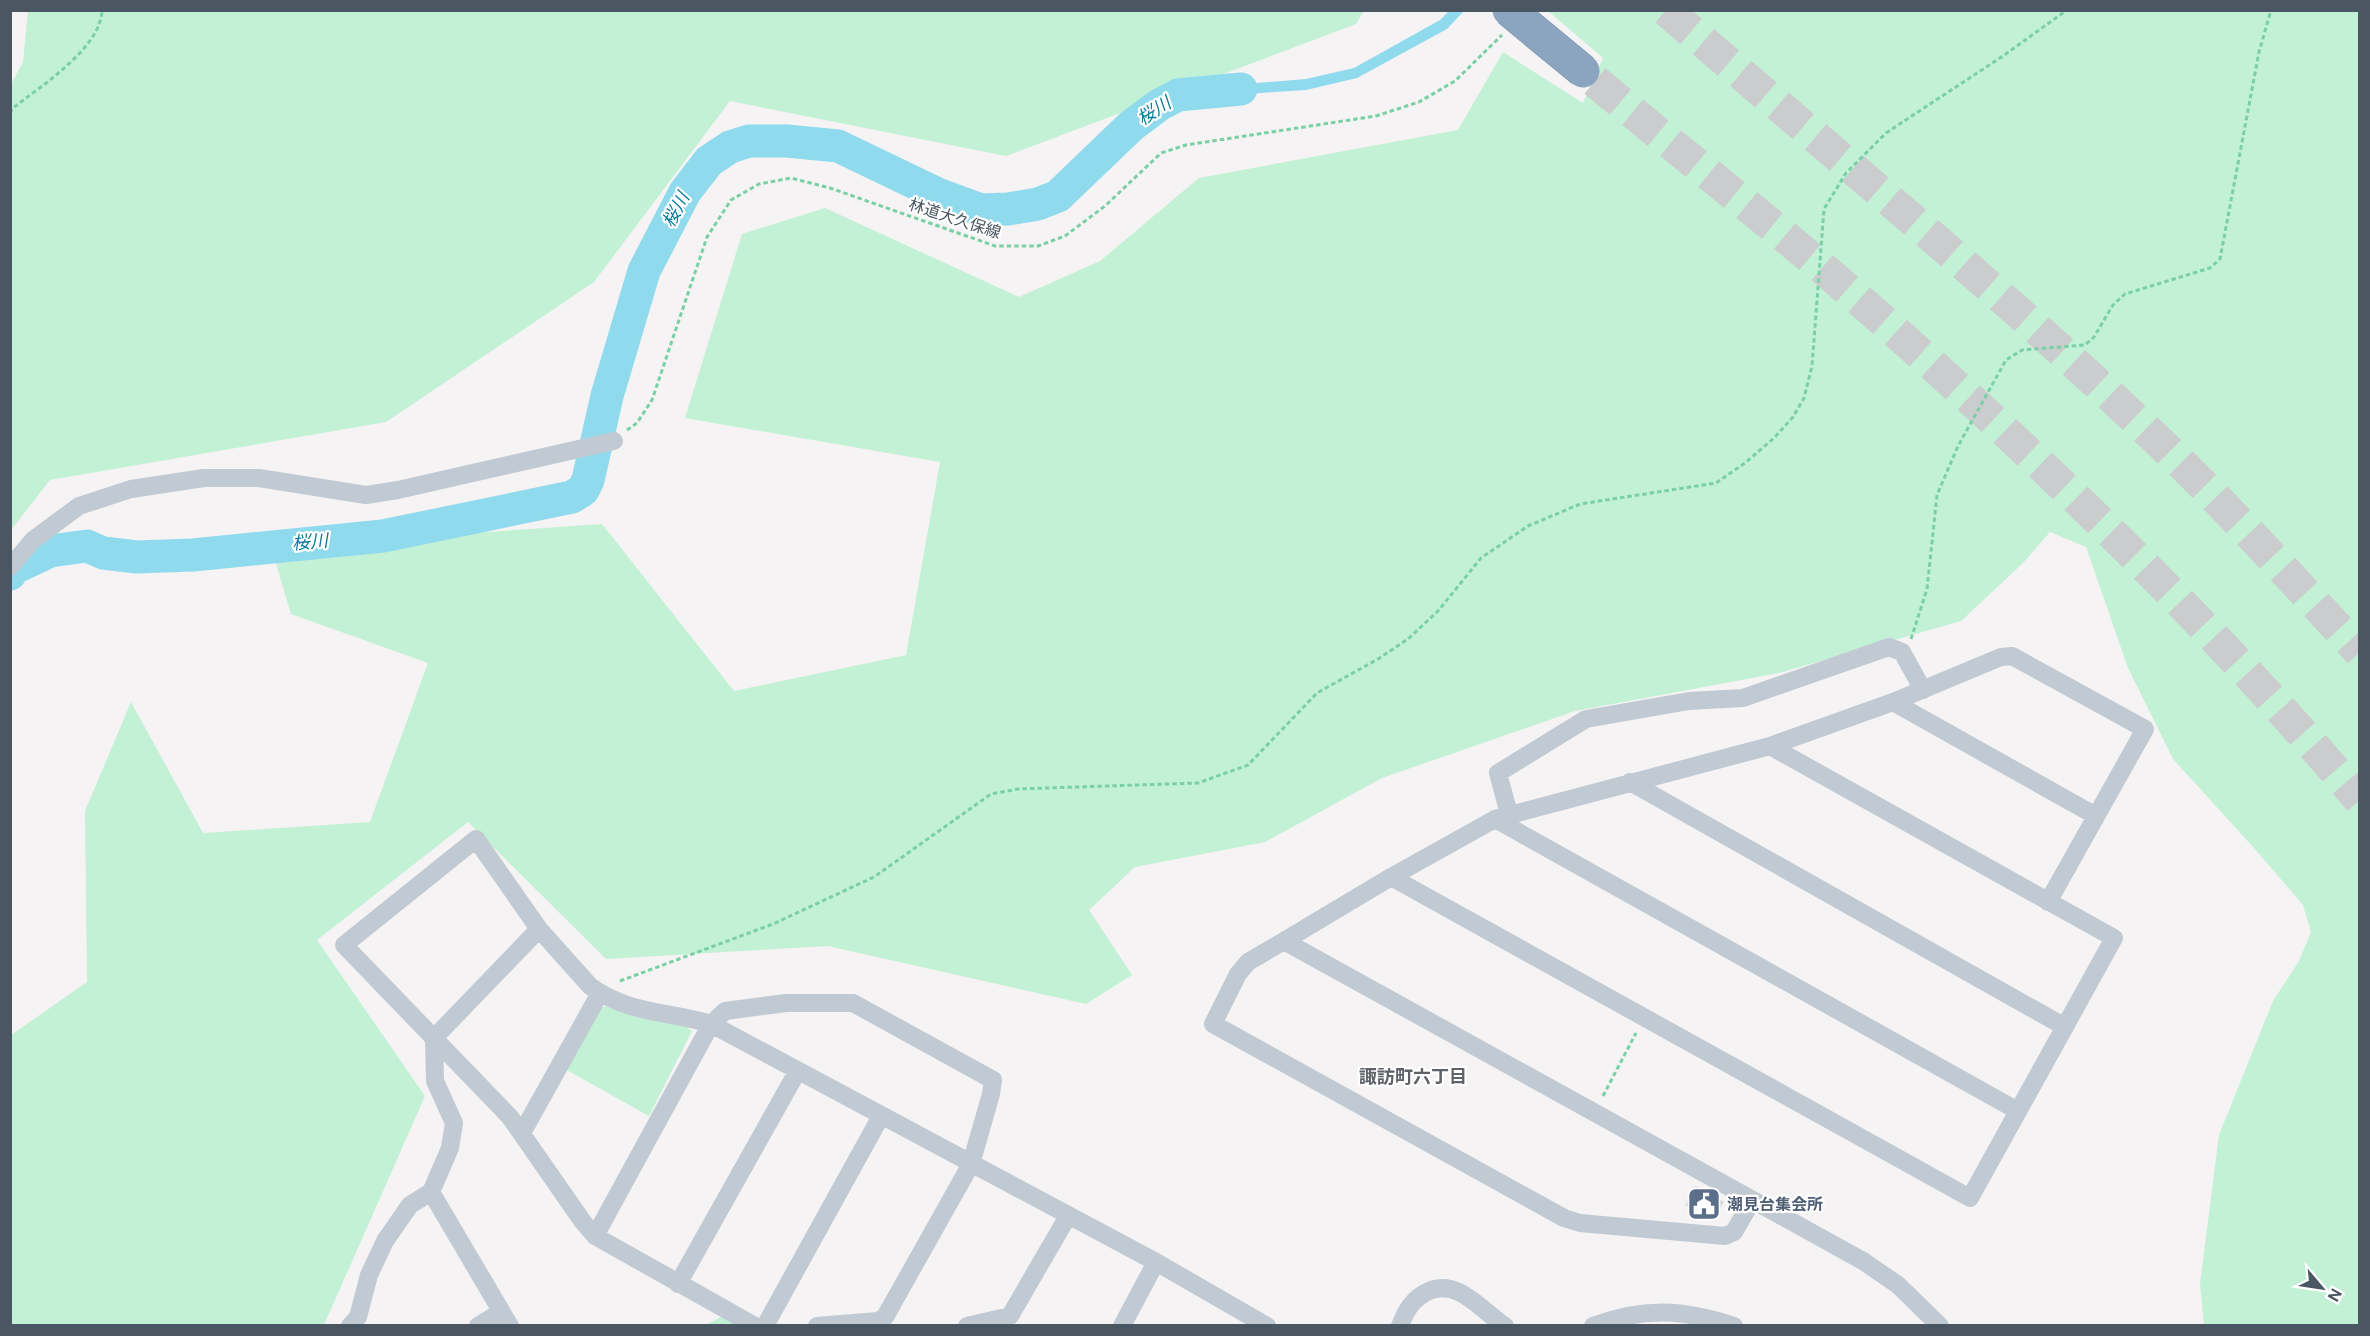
<svg xmlns="http://www.w3.org/2000/svg" width="2370" height="1336" font-family="'DM Sans','Noto Sans JP',sans-serif">
<style>
.green{fill:#c3f1d5}
.water{fill:#90daee}
.lines{fill:none;stroke-linecap:round;stroke-linejoin:round}
.river{stroke:#90daee;stroke-width:33}
.building{fill:#cdcfd5;stroke:#d7d9de;stroke-width:1.5}
.highway-tunnel{stroke:#caccce;stroke-width:33;stroke-dasharray:33 16;stroke-linecap:butt}
.path{stroke:#7ad0a6;stroke-width:3;stroke-dasharray:4.5 3;stroke-linecap:butt}
.street{stroke:#c1cad2;stroke-width:18}
.highway-bridge-casing{stroke:#7690ad;stroke-width:34;stroke-linecap:butt}
.highway-bridge{stroke:#8ba5c1;stroke-width:33}
.labels{text-anchor:middle;stroke-width:4.5;stroke-linejoin:round;paint-order:stroke}
.street-label{font-size:16px;fill:#4a5661;stroke:#fff}
.service-label{font-size:16px;font-weight:bold;fill:#4e5e75;stroke:#fff;text-anchor:start}
.water-label{font-size:18px;font-style:italic;fill:#0c7c9b;stroke:#fff}
.neighbourhood-label{font-size:18px;font-weight:bold;fill:#5f6368;stroke:#fff}
</style>
<rect width="100%" height="100%" fill="#f5f3f3"/>
<!-- green -->
<path class="green" d="M28,11V10L1364,11L1356,24L1006,156L730,101L594,282L386,422L50,480L11,530L10,86L23,62Z
M1548,11H2359V1325H2204L2200,1284L2219,1135L2273,1001L2299,961L2311,932L2303,905L2254,848L2173,759L2128,668L2086,547L2050,532L2024,562L1961,621L1779,673L1575,711L1382,778L1265,842L1135,867L1089,910L1132,975L1086,1004L828,946L606,959L468,822L317,940L425,1096L324,1325L11,1326V1035L87,982L85,811L131,702L203,833L370,822L428,663L291,614L271,547L602,524L734,691L906,655L940,462L685,418L742,234L825,208L1019,297L1100,261L1199,178L1458,130L1503,52L1583,103L1603,58Z
M606,1006L637,1017L680,1022L692,1031L649,1116L565,1069L598,1009Z
M721,1317L736,1325L703,1326Z"/>
<!-- water -->
<path class="water" d="M1449,11H1464L1447,29L1357,78L1306,90L1198,97L1194,88L1306,79L1354,68L1440,20Z"/>
<g class="lines">
<!-- river -->
<path class="river" d="M10,574L12,569L50,551L87,546L103,553L137,557L193,555L383,536L572,497L583,490L588,480L607,396L644,271L685,192L709,161L730,147L749,141H787L838,146L940,195L981,210L1008,209L1038,204L1058,196L1131,126L1159,105L1178,95L1241,89"/>
</g>
<!-- building -->
<path class="building" d="M1696,1187L1723,1202L1713,1219L1686,1205Z"/>
<g class="lines">
<!-- highway-tunnel -->
<path class="highway-tunnel" d="M1666,10C1829,149 1994,285 2149,432C2223,502 2291,578 2360,652
M1595,81C1676,149 1760,214 1840,283C2024,443 2202,613 2360,800"/>
<!-- path -->
<path class="path" d="M10,113L13,108C41,86 101,48 102,10
M627,430L637,423L652,400L707,237L731,200L759,184L791,178L830,188L995,246H1038L1065,236L1105,206L1161,153L1186,145L1376,116L1419,102L1455,81L1502,35
M1911,639L1927,589L1937,495L1958,446L2006,360L2022,350L2085,345L2094,337L2113,305L2125,294L2210,268L2220,259L2259,52L2271,10
M620,981L773,924L874,877L991,794L1018,789L1198,783L1248,765L1317,693L1378,659L1408,639L1438,611L1481,558L1528,526L1580,504L1716,483L1745,463L1774,438L1793,417L1804,398L1812,366L1824,209L1846,173L1886,133L2003,56L2067,10
M1603,1096L1636,1033"/>
<!-- street -->
<path class="street" d="M10,567L33,540L79,506L131,489L204,478H259L366,495L398,490L614,441
M1893,702L2096,816
M1770,746L2114,938L1970,1198L1391,877L1495,819L1770,746L1893,702L2001,657L2012,656L2145,729L2048,902
M1630,782L2065,1027
M1509,814L1498,773L1586,719L1689,701L1743,698L1889,647L1902,652L1923,690
M1495,819L2018,1111
M1391,877L1284,941L1863,1261L1898,1285L1940,1326
M1284,941L1248,962L1238,974L1213,1024L1564,1218L1580,1223L1725,1236L1734,1232L1752,1201
M522,1133L600,993
M431,1192L450,1148L454,1123L435,1081L434,1038L539,929
M595,1236L711,1024L725,1011L786,1003H853L993,1080L991,1094L971,1164L885,1317L878,1321L817,1326
M678,1284L797,1072
M350,1326L358,1317L369,1275L385,1241L410,1205L431,1192L510,1326
M478,1326L501,1312
M755,1326L595,1236L583,1222L510,1117L344,945L476,839L539,929L590,986C628,1014 668,1011 711,1024L1156,1262L1267,1326
M765,1326L881,1116
M967,1326L1010,1316L1068,1216
M1122,1326L1156,1262
M1400,1326C1406,1310 1413,1298 1429,1291C1458,1278 1482,1311 1505,1326
M1593,1326C1643,1307 1684,1309 1734,1326"/>
<defs>
<path id="highway-bridge" d="M1509,10L1583,71"/>
</defs>
<!-- highway-bridge casing -->
<use href="#highway-bridge" class="highway-bridge-casing"/>
<!-- highway-bridge -->
<use href="#highway-bridge" class="highway-bridge"/>
</g>
<!-- icons -->
<defs>
<symbol id="civic-square" viewBox="-11 -11 22 22"><rect x="-9" y="-9" width="18" height="18" rx="4" fill="#5c6f8a" stroke="#fff"/><path d="M-.6-6.5H3V-4.5H.6V-3L4-1V1h2V6H-6V1h2V-1L-.6-3ZM-1.2 2.5V6h2.4V2.5Z" fill="#fff"/></symbol>
</defs>
<g fill-rule="evenodd">
<use href="#civic-square" x="1685" y="1185" width="38" height="38"/>
</g>
<g class="labels">
<!-- street labels -->
<g class="street-label">
<text transform="translate(955 218) rotate(18)" y="6">林道大久保線</text>
</g>
<!-- service labels -->
<g class="service-label">
<text x="1727" y="1210">潮見台集会所</text>
</g>
<!-- water labels -->
<g class="water-label">
<text transform="translate(1154 111) rotate(-33)" y="6">桜川</text>
<text transform="translate(676 210) rotate(-62)" y="6">桜川</text>
<text transform="translate(310 542) rotate(-5)" y="6">桜川</text>
</g>
<!-- neighbourhood labels -->
<g class="neighbourhood-label">
<text x="1413" y="1083">諏訪町六丁目</text>
</g>
</g>
<!-- border -->
<rect width="2370" height="1336" fill="none" stroke="#4a5661" stroke-width="24"/>
<!-- north arrow -->
<g transform="translate(2322 1288) rotate(119)" stroke="#ffffff" stroke-width="4.5" paint-order="stroke">
<path d="M0-4.5L10 22L0 15L-10 22Z" fill="#4a5661"/>
<text y="-9" font-size="16" font-weight="bold" text-anchor="middle" fill="#4a5661">N</text>
</g>
</svg>
